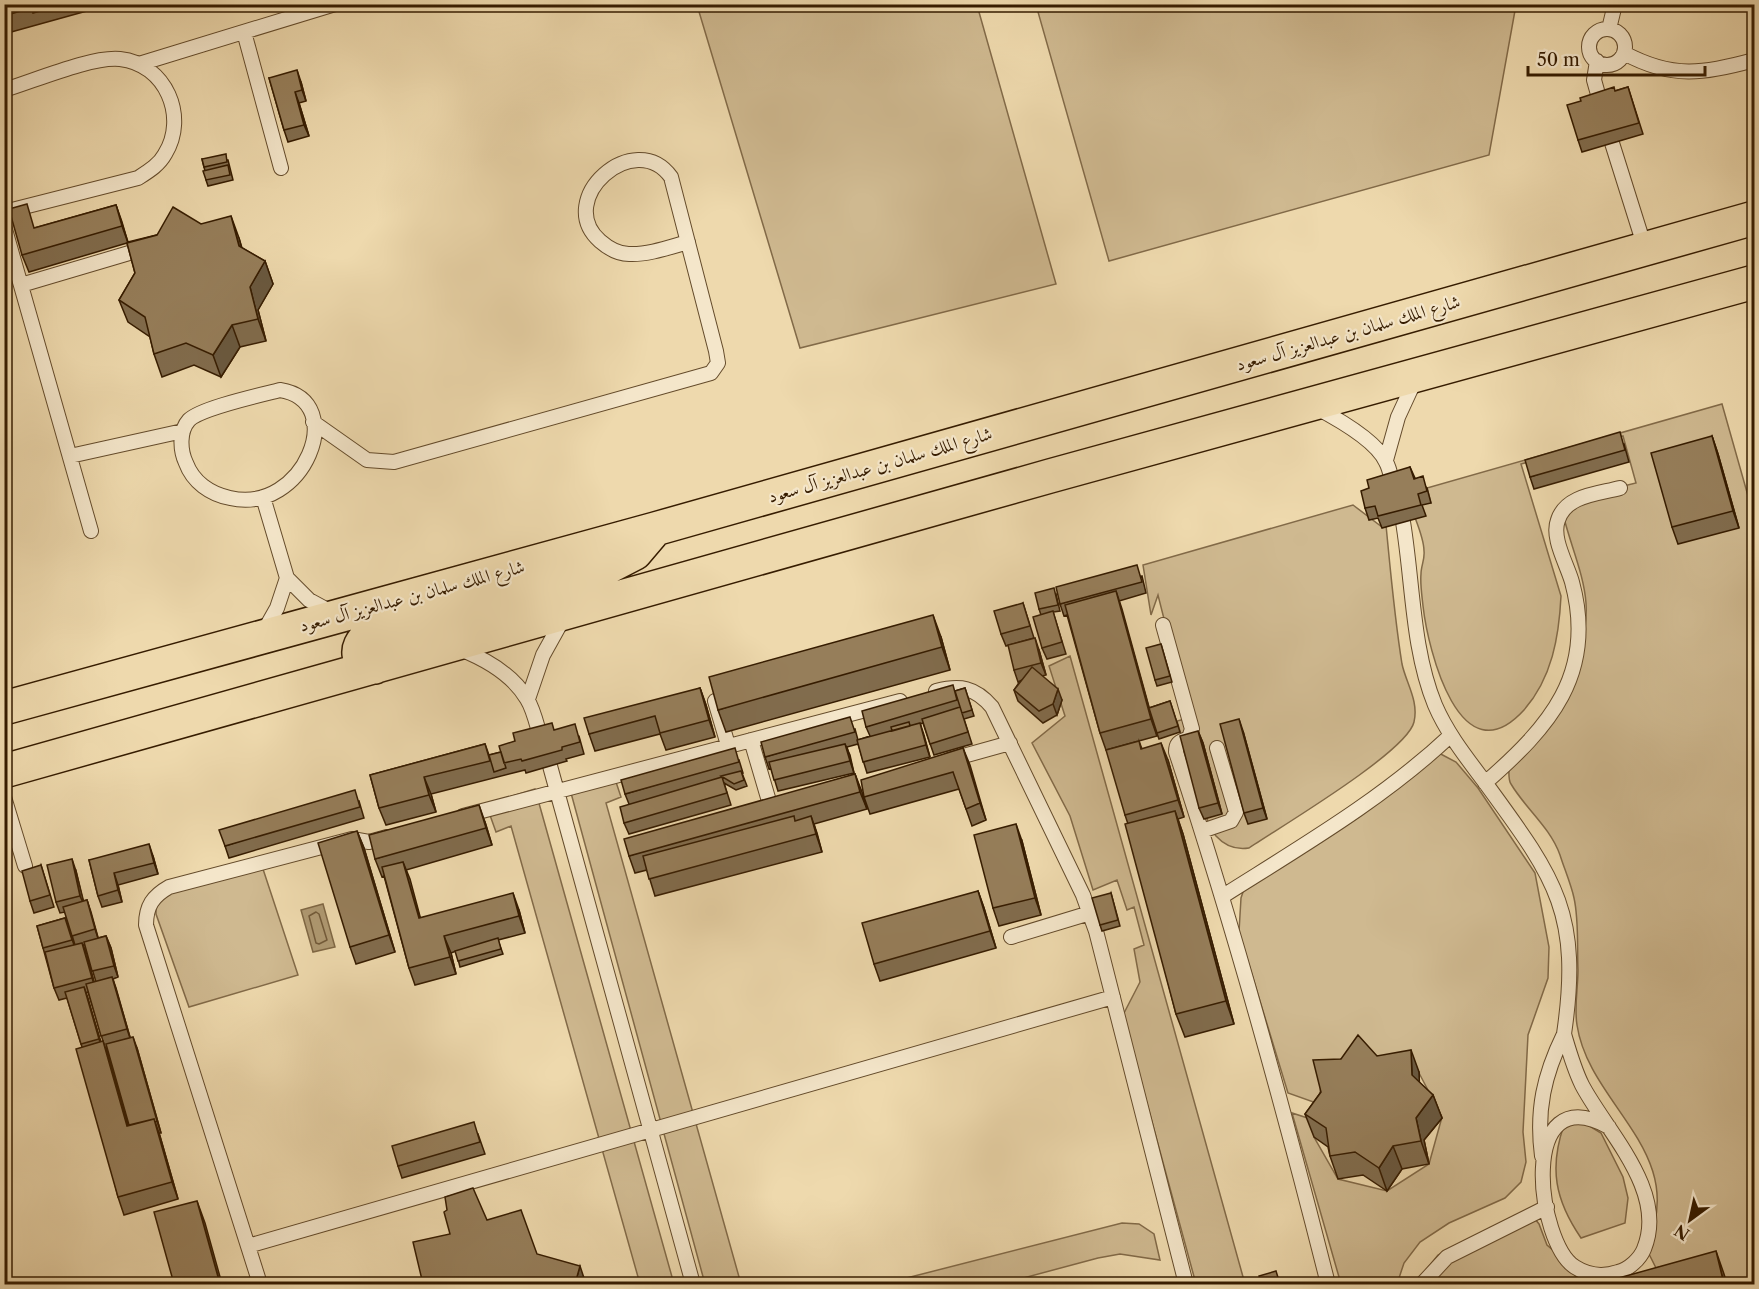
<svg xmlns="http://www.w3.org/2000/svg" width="1759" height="1289" font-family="'Libre Caslon Text',Amiri,serif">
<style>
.green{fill:#cfb990;stroke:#826a48;stroke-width:1.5}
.water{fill:#af9972;stroke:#7f6744;stroke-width:1.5}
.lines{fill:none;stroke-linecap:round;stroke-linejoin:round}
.shore{stroke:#725a39;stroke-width:1.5}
.lane-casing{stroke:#644b2b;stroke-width:16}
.primary-casing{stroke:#361c00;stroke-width:36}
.lane{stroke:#f4e6ca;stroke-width:14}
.primary{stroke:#eed9ad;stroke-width:33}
.wall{fill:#816c4d;stroke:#361c00;stroke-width:1.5;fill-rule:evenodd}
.shaded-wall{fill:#69583f;stroke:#361c00;stroke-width:1.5}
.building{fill:#967e5a;stroke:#361c00;stroke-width:1.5}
.labels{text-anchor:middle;stroke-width:4.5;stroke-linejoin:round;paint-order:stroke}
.street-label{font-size:18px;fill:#361c00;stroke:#f4e6ca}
</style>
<rect width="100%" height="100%" fill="#eed9ad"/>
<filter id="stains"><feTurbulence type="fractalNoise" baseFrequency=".00333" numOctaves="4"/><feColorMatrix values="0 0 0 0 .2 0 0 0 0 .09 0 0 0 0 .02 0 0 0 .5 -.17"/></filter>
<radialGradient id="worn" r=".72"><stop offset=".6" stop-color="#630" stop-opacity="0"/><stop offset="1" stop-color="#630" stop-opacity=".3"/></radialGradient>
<!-- green -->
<path class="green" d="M697,5H977L1056,284L800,348Z
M1036,5V4L1516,5L1489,155L1109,261Z
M1722,404L1754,517V1284H1723L1711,1255L1656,1268L1646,1248C1691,1152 1589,1106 1577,1025C1574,1007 1578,988 1578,970C1577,947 1579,920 1574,898C1571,884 1564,868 1560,855C1550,827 1525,808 1511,784C1508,780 1509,772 1509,766C1544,717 1590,667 1586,603C1584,575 1571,546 1564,518L1583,496L1636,483L1623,436L1521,464L1561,596C1559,637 1552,678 1524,710C1460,780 1428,650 1423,606C1422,596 1420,584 1421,574C1421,566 1425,559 1424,551C1424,536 1414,518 1410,503H1431L1427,488Z
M1353,505L1382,527L1385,515C1390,565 1394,615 1402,664C1406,683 1419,701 1414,722C1407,752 1280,827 1249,848C1236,850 1225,846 1216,836C1202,818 1185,747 1177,721L1189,718L1158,595L1151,615L1143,565Z
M1070,656L1245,1284H1196L1123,1015L1140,982L1134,949L1144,945L1134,907L1127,910L1117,880L1093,890L1070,816L1032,743L1065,716L1049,666Z
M1435,751L1456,762L1478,788L1535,873L1549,947L1548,978L1528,1035L1523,1132L1526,1162L1521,1182L1505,1198L1449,1223L1420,1242L1404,1263L1397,1284H1341L1292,1113L1317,1121L1314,1137L1338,1179L1387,1191L1429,1164L1442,1117L1419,1073L1321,1083L1319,1104L1288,1093L1239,932L1241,898L1246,883Z
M612,770L621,797L606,803L741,1284H705L568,782Z
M535,789L674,1284H640L511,826L496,832L486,804Z
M261,863L298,975L189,1007L156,914V901L170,883Z
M1583,1122L1601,1133L1623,1177L1628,1198L1625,1223L1581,1238C1555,1200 1549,1168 1564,1125Z
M1531,1214L1539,1224L1547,1245L1574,1268L1577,1284H1419L1421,1276L1438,1255L1516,1215Z
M1122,1223L1139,1224L1154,1234L1160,1260L1120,1254L1098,1258L1001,1284H883Z"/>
<!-- water -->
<path class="water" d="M323,904L335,947L313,952L301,910Z"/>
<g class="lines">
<!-- shore -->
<path class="shore" d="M316,912L319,914L327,940L319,944L316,943L309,916Z"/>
<defs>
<path id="lane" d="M1609,29L1615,4
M1589 47a18 18 0 1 1 36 0a18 18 0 1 1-36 0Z
M244,32L281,168
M1624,53C1672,79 1704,74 1754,60
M1597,61L1594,80L1601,105
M139,64L335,4
M4,90C34,81 92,56 120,59C166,64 188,117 165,154C159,165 149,171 138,178L4,212
M1612,143L1645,248
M4,226L91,531
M21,285L146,248
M280,390C350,401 304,515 230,498C210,494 193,482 186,463C180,450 179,431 189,420C201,408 261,395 280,390Z
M1315,407C1336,418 1376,440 1386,462C1390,469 1391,478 1393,485
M313,422L367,460L394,462L711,373L718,363L716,351L671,177C635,127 553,199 600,241C608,248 618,254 629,254C648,255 670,247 688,242
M70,456L183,431
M1386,460L1398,417L1416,378
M263,497L287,578L309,600L333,613
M1403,522C1413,582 1412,649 1435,705C1447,733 1466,757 1484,781C1554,877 1582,911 1564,1034
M1163,625L1192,729L1189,738C1181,742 1176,741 1176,752C1234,927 1283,1105 1328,1284
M264,631L277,608L287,578
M460,649C485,659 513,675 527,699C534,710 537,726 541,739
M936,691C960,685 975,687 992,707L1083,895L1096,931L1186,1284
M528,699L543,655L563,619
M715,701L728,745
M751,740L771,808
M949,760L1010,743
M550,766L693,1284
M1485,783C1549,727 1597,674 1572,582C1567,564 1551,538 1558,520C1566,495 1598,494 1620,488
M4,797L25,866
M463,816L900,701
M1202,831L1231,821L1236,812L1217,748
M1223,896C1302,846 1383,799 1451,735
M1011,937L1090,913
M1542,1156C1536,1110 1544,1075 1564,1034C1569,1051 1574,1069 1582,1085C1606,1131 1668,1191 1644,1249C1640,1259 1629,1269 1618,1272C1603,1277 1589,1276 1575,1267C1537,1243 1516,1076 1609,1127
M248,1246L1113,997
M260,1284L146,925C146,906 153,896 169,887L352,839L369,842L387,837
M1422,1284L1447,1257L1547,1207"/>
<path id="primary" d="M375,667C356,663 354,648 368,636L608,567L635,553L652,533
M4,708L655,529L1754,218
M4,771L1050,476L1754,282"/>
</defs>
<!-- lane casing -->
<use href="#lane" class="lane-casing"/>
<!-- primary casing -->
<use href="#primary" class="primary-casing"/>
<!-- lane -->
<use href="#lane" class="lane"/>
<!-- primary -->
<use href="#primary" class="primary"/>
</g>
<!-- wall -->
<path class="wall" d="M4,4H112L4,34Z
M269,78L301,82L306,101L299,103L309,136L288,142L284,130Z
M1628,87L1643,134L1582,152L1578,140L1615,91Z
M202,159L228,160L233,180L208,186L206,180L205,171Z
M116,205L128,242L201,224L239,238L242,248L265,261L273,284L258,310L266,341L240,347L221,377L194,365L162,377L154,354L150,337L128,322L119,300L135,273L127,243L29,272L22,255L35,228Z
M1712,436L1718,454L1739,528L1678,544L1672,527Z
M1624,444L1629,462L1534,489L1530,477Z
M1410,467L1415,478L1427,488L1431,503L1422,505L1426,516L1382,528L1378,518L1369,520L1365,508L1369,488Z
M1142,576L1146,593L1119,601L1149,708L1170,701L1180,732L1159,739L1154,725L1157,736L1106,750L1100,733L1067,615L1064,616L1060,604Z
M1056,594L1060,611L1053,612L1066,654L1047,659L1042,648L1041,615L1039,609Z
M1023,603L1034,638L1006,646L1001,634Z
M941,637L950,670L726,732L718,710Z
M1161,644L1172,682L1157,686L1155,680Z
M1039,650L1046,675L1042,676L1062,700L1057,715L1043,723L1018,701L1014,690L1020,681L1018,682L1014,670Z
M700,688L706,705L715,737L666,750L660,734L595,751L589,734Z
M965,688L974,716L964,719L972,744L934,755L923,723L920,724L930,757L867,773L858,744L847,747L854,773L778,791L771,768L769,769L765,757L855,729L858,740L870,736L866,727L955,691Z
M555,730L579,736L584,754L566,759L567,761L526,773L525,770L431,794L436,812L386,825L379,808L370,775L485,744L489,755L501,752Z
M1198,731L1203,743L1222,814L1204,819L1199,808Z
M1243,731L1267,819L1248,824L1244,813Z
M1139,741L1142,749L1168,760L1184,817L1178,819L1183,834L1234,1024L1185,1037L1176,1014L1128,824L1125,815Z
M963,748L986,820L972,826L959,789L870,814L864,797Z
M739,760L743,773H742L747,786L736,790L724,783L731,805L629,834L624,823L629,804L625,794Z
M855,774L867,809L814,824L822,852L655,896L647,870L635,873L629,856Z
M359,801L364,818L229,858L225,846Z
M485,822L492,845L406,870L420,918L519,910L525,933L498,940L503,954L460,967L456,951L451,953L456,974L415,985L409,968L384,876L382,877L375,859Z
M357,831L364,848L395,952L356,964L350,947Z
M1022,841L1041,915L999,926L993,908Z
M153,856L158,874L118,885L122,902L102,907L98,896L89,860Z
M41,865L54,907L34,913L30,901Z
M76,871L83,901L87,900L98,938L106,936L111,948L118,977L113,979L130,1037L137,1048L161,1133H159L178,1199L124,1215L118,1197L82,1047L67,998L59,1000L54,988L37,926L65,918L74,945H75L65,912L60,913L56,902ZM83,945H85L96,982H94ZM88,992L103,1041L101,1042L86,993ZM106,1048H107L129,1125L128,1126Z
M978,891L984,908L996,948L880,981L874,964Z
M1111,893L1120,926L1102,931L1100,925Z
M1377,1056L1419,1072V1082L1433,1095L1442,1118L1424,1140L1429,1164L1402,1169L1387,1191L1363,1175L1338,1179L1330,1156L1328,1147L1314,1137L1305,1114L1321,1092L1341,1059Z
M478,1134L485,1154L402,1178L398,1166Z"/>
<!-- shaded-wall -->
<path class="shaded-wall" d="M297,70L301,82L306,101L302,90Z
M295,92L299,103L309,136L304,125Z
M116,205L122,222L128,243L122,226Z
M231,216L239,238L247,269L239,246Z
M265,261L273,284L258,310L266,341L258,319L250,287Z
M232,325L240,347L221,377L213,355Z
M1712,436L1718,454L1739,528L1733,511Z
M1116,591L1122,609L1157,736L1151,719Z
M933,615L941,637L950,670L942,647Z
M1035,638L1039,650L1046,675L1041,663Z
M700,688L706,705L715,737L709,720Z
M1058,689L1062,700L1057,715L1053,704Z
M1239,719L1243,731L1267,819L1263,808Z
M920,723L924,735L930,757L926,745Z
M1198,731L1203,743L1222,814L1218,803Z
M1161,743L1168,760L1184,817L1178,800Z
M845,744L850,755L854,773L850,761Z
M963,748L970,765L986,820L980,803Z
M855,774L862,792L867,809L860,792Z
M424,777L431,794L436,812L429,795Z
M479,805L485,822L492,845L486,828Z
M1175,811L1183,834L1234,1024L1226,1001Z
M811,816L817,833L822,852L816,834Z
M1016,824L1022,841L1041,915L1035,898Z
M357,831L364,848L395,952L389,935Z
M149,844L153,856L158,874L154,863Z
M72,859L76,871L85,907L80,896Z
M403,862L410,879L425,935L419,918Z
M114,873L118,885L122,902L118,890Z
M978,891L984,908L996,948L990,931Z
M513,893L519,910L525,933L519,916Z
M87,900L91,912L99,941L95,929Z
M106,936L111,948L118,977L114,966Z
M444,936L451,953L456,974L450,957Z
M82,943L87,954L96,990L92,978Z
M112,977L116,988L131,1041L127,1029Z
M84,987L88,998L103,1051L99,1039Z
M133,1037L137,1048L161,1133L157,1121Z
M103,1041L109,1059L133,1143L127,1126Z
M1411,1050L1419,1072L1420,1098L1412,1075Z
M1433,1095L1442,1118L1424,1140L1429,1164L1421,1141L1416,1118Z
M154,1119L160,1136L178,1199L172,1182Z
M1393,1146L1402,1169L1387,1191L1379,1168Z
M197,1201L205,1223L222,1284H220Z
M1716,1251L1724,1274L1727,1284H1724Z
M580,1266L584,1278L583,1284H575Z"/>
<!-- building -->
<path class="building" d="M4,4H30L31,8L4,16Z
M31,4H65L33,13Z
M297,70L302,90L295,92L304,125L284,130L269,78Z
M1614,87L1615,91L1628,87L1639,123L1578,140L1567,105L1581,101L1580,98Z
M226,154L227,162L204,167L202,159Z
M228,165L230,175L206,180L203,171Z
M27,204L34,228L116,205L122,226L22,255L9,209Z
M173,207L201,224L231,216L239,246L265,261L250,287L258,319L232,325L213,355L186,343L154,354L145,317L119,300L135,273L127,243L157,235Z
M1620,432L1625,450L1530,477L1525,460Z
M1712,436L1733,511L1672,527L1651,453Z
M1410,467L1414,479L1423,476L1427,491L1418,494L1421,505L1378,516L1375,506L1365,508L1361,491L1369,488L1367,480Z
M1137,565L1142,582L1060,604L1056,587Z
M1054,588L1058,605L1039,609L1035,593Z
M1116,591L1151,719L1100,733L1065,605Z
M1023,603L1030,626L1001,634L994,611Z
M1053,611L1062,642L1042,648L1033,617Z
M933,615L942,647L718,710L709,677Z
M1035,638L1041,663L1014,670L1008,645Z
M1161,644L1170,676L1155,680L1146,648Z
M1032,667L1058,689L1053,704L1039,711L1014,690Z
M953,685L957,700L866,727L862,711Z
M700,688L709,720L660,733L655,716L589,734L584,718Z
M965,688L972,710L962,713L955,691Z
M1170,701L1178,726L1157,733L1149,708Z
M960,707L968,732L930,744L922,719Z
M850,717L855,732L765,757L761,742Z
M1239,719L1263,808L1244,813L1220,724Z
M909,722L910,726L892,731L891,727Z
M552,723L554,730L575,724L580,742L562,747V750L522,761L521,759L504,763L499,746L515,741L513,733Z
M920,723L926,745L863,762L857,740Z
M1198,731L1218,803L1199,808L1180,736Z
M1139,741L1141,749L1161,743L1178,800L1125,815L1106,750Z
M485,744L490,761L424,777L429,795L379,808L370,775Z
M845,744L850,761L774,780L769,762Z
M735,748L739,762L625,794L621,780Z
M963,748L980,803L966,809L953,772L864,797L861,780Z
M501,752L506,768L494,772L489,755Z
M741,771L744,780L734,784L721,776Z
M855,774L860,792L629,856L624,839Z
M722,777L727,793L624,823L620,807Z
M355,790L360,807L225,846L219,830Z
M479,805L486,828L375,859L369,835Z
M1175,811L1226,1001L1176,1014L1125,824Z
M794,816L795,821L811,816L816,834L649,879L643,856Z
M1016,824L1035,898L993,908L974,835Z
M357,831L389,935L350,947L318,843Z
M149,844L154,863L114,873L118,890L98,896L89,860Z
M72,859L80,896L56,902L47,865Z
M403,862L419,918L513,893L519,916L444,936L450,957L409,968L382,867Z
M41,865L50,895L30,901L22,871Z
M978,891L990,931L874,964L862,923Z
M1111,893L1118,920L1100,925L1092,898Z
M87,900L95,929L72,936L63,907Z
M65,918L72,940L43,948L37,926Z
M106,936L114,966L92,971L84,942Z
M498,938L501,949L458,961L455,951Z
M82,943L92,978L54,988L45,952Z
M112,977L127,1029L101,1036L86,984Z
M84,987L99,1039L81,1044L65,992Z
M1358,1035L1377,1056L1411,1050L1412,1075L1433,1095L1416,1118L1421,1141L1393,1146L1379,1168L1355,1152L1330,1156L1326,1128L1305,1114L1321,1092L1313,1060L1341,1059Z
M133,1037L157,1121L155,1122L154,1119L129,1125L106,1044Z
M103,1041L127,1126L154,1119L172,1182L118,1197L76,1049Z
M474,1122L480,1142L398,1166L392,1146Z
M473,1188L487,1220L521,1210L537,1254L580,1266L575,1284H423L413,1242L450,1234L444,1212L447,1210L445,1197Z
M197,1201L220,1284H174L154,1212Z
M1716,1251L1724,1284H1597Z
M1276,1271L1280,1284H1261L1259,1276Z"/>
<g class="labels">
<!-- street labels -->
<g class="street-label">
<text transform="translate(1348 333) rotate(-16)" y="6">شارع الملك سلمان بن عبدالعزيز آل سعود</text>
<text transform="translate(880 465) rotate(-16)" y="6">شارع الملك سلمان بن عبدالعزيز آل سعود</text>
<text transform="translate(412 596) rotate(-15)" y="6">شارع الملك سلمان بن عبدالعزيز آل سعود</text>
</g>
</g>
<!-- margin -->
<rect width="1759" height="1289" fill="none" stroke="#eed9ad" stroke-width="24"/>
<rect x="6" y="6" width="1747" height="1277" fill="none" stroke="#361c00" stroke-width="3"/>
<rect x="12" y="12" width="1735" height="1265" fill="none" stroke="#361c00" stroke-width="1.5"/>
<!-- north arrow -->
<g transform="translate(1690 1220) rotate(213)" stroke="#f4e6ca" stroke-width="4.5" paint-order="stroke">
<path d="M0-4.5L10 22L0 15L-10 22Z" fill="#361c00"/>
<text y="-9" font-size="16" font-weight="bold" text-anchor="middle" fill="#361c00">N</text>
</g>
<!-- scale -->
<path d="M1528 66v9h177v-9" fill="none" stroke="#361c00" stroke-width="3"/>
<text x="1537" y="66" font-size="18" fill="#361c00" stroke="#f4e6ca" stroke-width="4.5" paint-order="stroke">50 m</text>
<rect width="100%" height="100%" filter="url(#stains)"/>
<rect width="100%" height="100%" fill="url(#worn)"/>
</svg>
